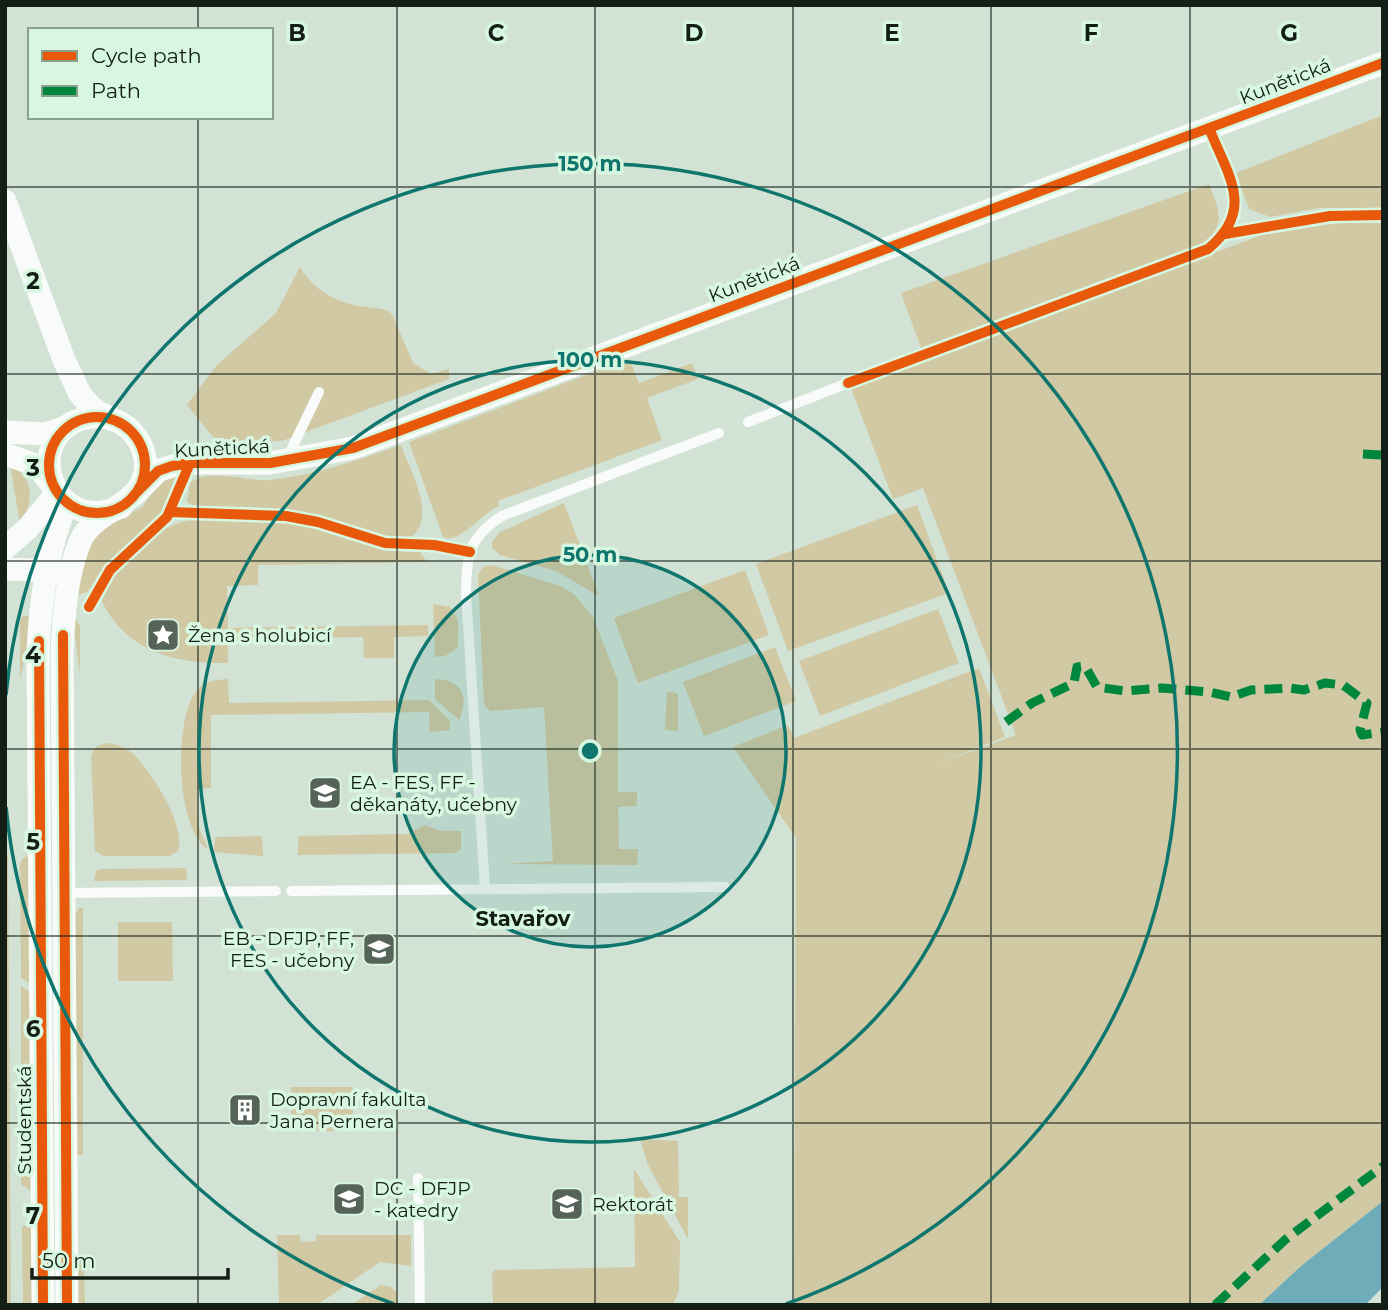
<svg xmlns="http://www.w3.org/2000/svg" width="1388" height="1310" font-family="Montserrat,sans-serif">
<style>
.green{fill:#d1c9a3}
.water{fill:#6facba}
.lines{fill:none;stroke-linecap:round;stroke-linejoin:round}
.service{stroke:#f8fbf9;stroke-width:10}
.minor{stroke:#f8fbf9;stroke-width:23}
.quiet{stroke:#00873e;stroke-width:9;stroke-dasharray:18 9;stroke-linecap:butt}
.cycleway-casing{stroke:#d8f7e0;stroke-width:15}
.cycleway{stroke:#e8590c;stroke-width:10}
.grid{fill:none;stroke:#131e16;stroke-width:2;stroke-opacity:0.55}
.ring{fill:none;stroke:#0f766e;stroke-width:3.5}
.labels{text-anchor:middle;stroke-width:7;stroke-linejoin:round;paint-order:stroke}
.street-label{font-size:19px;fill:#131e16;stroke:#d8f7e0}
.poi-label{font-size:19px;fill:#131e16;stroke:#d8f7e0;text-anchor:start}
.neighbourhood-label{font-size:21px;font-weight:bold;fill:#131e16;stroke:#d8f7e0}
.grid-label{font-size:23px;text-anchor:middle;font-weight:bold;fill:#131e16;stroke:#d8f7e0;stroke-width:7;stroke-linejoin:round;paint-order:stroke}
.centre{fill:#0f766e;stroke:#d8f7e0;stroke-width:3.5}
.ring-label{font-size:21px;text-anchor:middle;font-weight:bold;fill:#0f766e;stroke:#d8f7e0;stroke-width:7;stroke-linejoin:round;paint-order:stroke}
</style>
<rect width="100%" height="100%" fill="#d2e3d6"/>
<!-- green -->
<path class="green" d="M1383,115V208H1319L1270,217L1249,209L1236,173Z
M1209,184C1219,209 1227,226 1202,243L921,348L901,293Z
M1344,222L1383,223V1201L1301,1266L1259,1305H794L796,838L733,747L788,725L794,738L979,668L1005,737L934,765L1016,735L923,488L893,499L851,388L1262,235Z
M300,267C314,291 339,304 366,307C376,309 384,307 392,314L413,363L431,374L449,369V379L282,441L217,442L187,405L216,366L276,313Z
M629,359L639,383L692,363L698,379L647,398L662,440L498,501L499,506C481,514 459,545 443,537L409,442Z
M401,445C409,468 433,508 417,531C405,550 363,529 347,524C293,506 255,507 199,508L187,502L190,483C210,467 247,482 270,480C314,475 360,460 401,445Z
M10,465C35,477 34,504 20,524Z
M175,477L165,509L105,565L87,592L74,596L90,542L105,528L142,507L161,480Z
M564,503L599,596L556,571L500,555L492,548V542L500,532Z
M917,505L949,593L788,651L756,564Z
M260,520L315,527L388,551L420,552L427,562L258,565V585L227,586L228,628L428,625V636L394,637V658H364L363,637L228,639V663C176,664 127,652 102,602C104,576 154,530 179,523C202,515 235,520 260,520Z
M492,565L560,586L574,594L593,617L618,681V792H637V806L618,807L619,849H638L637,865L506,864L553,861L544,707L490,711L484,704L478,575L483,567Z
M745,570L769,635L638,683L614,618Z
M433,604L450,607L458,620V647L445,656L435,657Z
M938,609L959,663L820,716L799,661Z
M72,613L80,626V674Z
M34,615L20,680V620L23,616Z
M775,647L796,701L704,736L683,682Z
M228,679L229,703L429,700L450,721V730L430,732L429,712L211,715V788L197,789L198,825L208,849C175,830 173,715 198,689C207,680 217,680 228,679Z
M435,679C461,680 470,695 459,720L435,699Z
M667,691L678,694V731L665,730Z
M106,743C115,744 123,746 131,752C149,767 190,831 177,852L169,856H104L95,851L91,755L97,746Z
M425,825L440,831H461V849L455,853L298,855V836L407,834Z
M262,836L263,856L214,852L215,837Z
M5,851L8,856L11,1305H5Z
M32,854V985L21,978L20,864L23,858Z
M186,868L187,880L94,881L96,871L100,869Z
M79,908H83V1155H73L74,916Z
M118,922H172L173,981H118Z
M21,986L32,993V1192L21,1184Z
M291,1087H353V1117L340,1118V1131H291Z
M640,1139L678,1141L679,1197H688V1239L648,1165Z
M634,1169L680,1242L679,1290L673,1305H493L492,1273L495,1270L635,1267Z
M33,1222L34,1305H23L22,1227Z
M277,1235H300L301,1242L316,1241V1235H411V1266L380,1262L317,1305H279Z
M75,1259H84L85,1305H75Z
M381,1285L391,1287L397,1293V1305H351Z"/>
<!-- water -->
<path class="water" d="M1383,1201V1287L1365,1305H1259L1301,1266Z"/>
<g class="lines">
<!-- service -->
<path class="service" d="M748,422L848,383
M294,460L292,448L319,392
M485,889L466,593C467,554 468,538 502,516L719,433
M291,891L725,887
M64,893L276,891
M418,1178L420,1305"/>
<!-- minor -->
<path class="minor" d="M5,201L64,360L80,394L92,408L111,419
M5,432L45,434L67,427
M5,454L36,465L53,486
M135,494L158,471L172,466L190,463H270L353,448L1383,63
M5,548L27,529L58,492
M5,569L61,571
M43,1305L38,652C40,604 48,547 67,503
M67,1305L62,652C64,615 66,576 80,542C95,506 151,507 145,458C143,446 136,435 127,427C115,418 100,415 86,418C21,432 48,537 121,507"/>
<!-- quiet -->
<path class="quiet" d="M1363,454L1383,455
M1006,722L1032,703L1074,683L1077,667L1085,666L1097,687L1125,691L1162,688L1210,692L1231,697L1251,690L1290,688L1304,690L1325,683L1343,685L1367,703L1360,730L1362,735L1383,732
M1215,1305L1286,1239L1383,1166"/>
<defs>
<path id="cycleway" d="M1225,234L1330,216L1383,215
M848,383L1208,249C1256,209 1228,176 1209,128
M49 465a48 48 0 1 1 96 0a48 48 0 1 1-96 0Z
M135,494L158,471L172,466L190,463H270L353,448L1383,63
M170,512L286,516L318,522L385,543L434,545L470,552
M89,607L110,570L167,517L190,463
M63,635L67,1305
M39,641L43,1305"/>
</defs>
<!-- cycleway casing -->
<use href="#cycleway" class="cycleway-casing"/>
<!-- cycleway -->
<use href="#cycleway" class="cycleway"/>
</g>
<!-- grid -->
<path class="grid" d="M198,5V30M397,5V1305M595,5V1305M793,5V1305M991,5V1305M1190,5V1305M198,117V1305M5,187H1383M5,374H1383M5,561H1383M5,749H1383M5,936H1383M5,1123H1383"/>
<!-- distance rings -->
<circle cx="590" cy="751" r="196" fill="#0f766e" fill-opacity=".12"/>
<g class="ring">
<circle cx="590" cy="751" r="196"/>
<circle cx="590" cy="751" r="391"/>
<path d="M394 1304A587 587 0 0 1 6 807M6 695A587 587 0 1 1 786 1304"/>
</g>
<!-- icons -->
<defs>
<symbol id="sight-square" viewBox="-11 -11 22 22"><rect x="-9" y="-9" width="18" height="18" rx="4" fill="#566359" stroke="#d8f7e0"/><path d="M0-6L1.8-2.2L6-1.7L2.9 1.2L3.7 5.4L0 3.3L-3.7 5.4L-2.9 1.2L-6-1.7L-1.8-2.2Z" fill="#fff"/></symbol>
<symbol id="university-square" viewBox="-11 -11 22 22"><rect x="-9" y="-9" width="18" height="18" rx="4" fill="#566359" stroke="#d8f7e0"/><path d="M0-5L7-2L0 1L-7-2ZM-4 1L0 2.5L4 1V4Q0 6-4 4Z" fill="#fff"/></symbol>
<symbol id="building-square" viewBox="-11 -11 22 22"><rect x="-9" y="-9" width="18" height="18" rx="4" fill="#566359" stroke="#d8f7e0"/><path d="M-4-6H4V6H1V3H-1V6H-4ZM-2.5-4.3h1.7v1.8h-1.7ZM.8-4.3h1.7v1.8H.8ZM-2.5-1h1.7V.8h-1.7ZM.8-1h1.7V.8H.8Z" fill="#fff"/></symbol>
</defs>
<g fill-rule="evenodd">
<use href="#sight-square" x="144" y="616" width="38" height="38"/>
<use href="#university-square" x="306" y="774" width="38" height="38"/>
<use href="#university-square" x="360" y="930" width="38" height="38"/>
<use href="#building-square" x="226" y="1091" width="38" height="38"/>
<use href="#university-square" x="330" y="1180" width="38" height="38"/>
<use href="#university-square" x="548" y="1185" width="38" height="38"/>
</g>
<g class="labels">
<!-- street labels -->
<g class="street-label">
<text transform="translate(1285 81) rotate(-21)" y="7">Kunětická</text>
<text transform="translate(754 279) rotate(-21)" y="7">Kunětická</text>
<text transform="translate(222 448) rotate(-3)" y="7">Kunětická</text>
<text transform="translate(24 1120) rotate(-90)" y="7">Studentská</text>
</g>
<!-- poi labels -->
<g class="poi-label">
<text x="188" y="642">Žena s holubicí</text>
<text x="350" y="789">EA - FES, FF -<tspan x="350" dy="22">děkanáty, učebny</tspan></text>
<text x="354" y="945" text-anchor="end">EB - DFJP, FF,<tspan x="354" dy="22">FES - učebny</tspan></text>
<text x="270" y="1106">Dopravní fakulta<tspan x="270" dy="22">Jana Pernera</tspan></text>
<text x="374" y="1195">DC - DFJP<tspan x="374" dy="22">- katedry</tspan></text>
<text x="592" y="1211">Rektorát</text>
</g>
<!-- neighbourhood labels -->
<g class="neighbourhood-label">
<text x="523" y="926">Stavařov</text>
</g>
</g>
<g class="grid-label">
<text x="297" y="41">B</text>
<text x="496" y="41">C</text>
<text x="694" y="41">D</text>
<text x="892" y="41">E</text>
<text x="1091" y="41">F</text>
<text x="1289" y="41">G</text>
<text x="33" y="289">2</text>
<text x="33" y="476">3</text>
<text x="33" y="663">4</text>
<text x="33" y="850">5</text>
<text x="33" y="1037">6</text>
<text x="33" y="1224">7</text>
</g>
<circle cx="590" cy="751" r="10" class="centre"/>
<g class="ring-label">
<text x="590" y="171">150 m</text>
<text x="590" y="367">100 m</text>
<text x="590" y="562">50 m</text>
</g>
<!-- border -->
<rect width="1388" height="1310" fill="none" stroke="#131e16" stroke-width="14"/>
<!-- legend -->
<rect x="28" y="28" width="245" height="91" fill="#d8f7e0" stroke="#89a08f" stroke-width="2"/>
<rect x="42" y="51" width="35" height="10" fill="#e8590c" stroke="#89a08f" stroke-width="2"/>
<text x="91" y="63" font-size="21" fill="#131e16">Cycle path</text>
<rect x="42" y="86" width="35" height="10" fill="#00873e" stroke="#89a08f" stroke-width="2"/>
<text x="91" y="98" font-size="21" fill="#131e16">Path</text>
<!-- scale -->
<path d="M32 1268v10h196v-10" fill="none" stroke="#131e16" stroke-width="3.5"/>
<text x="42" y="1268" font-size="21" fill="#131e16" stroke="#d8f7e0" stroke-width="5" paint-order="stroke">50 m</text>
</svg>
